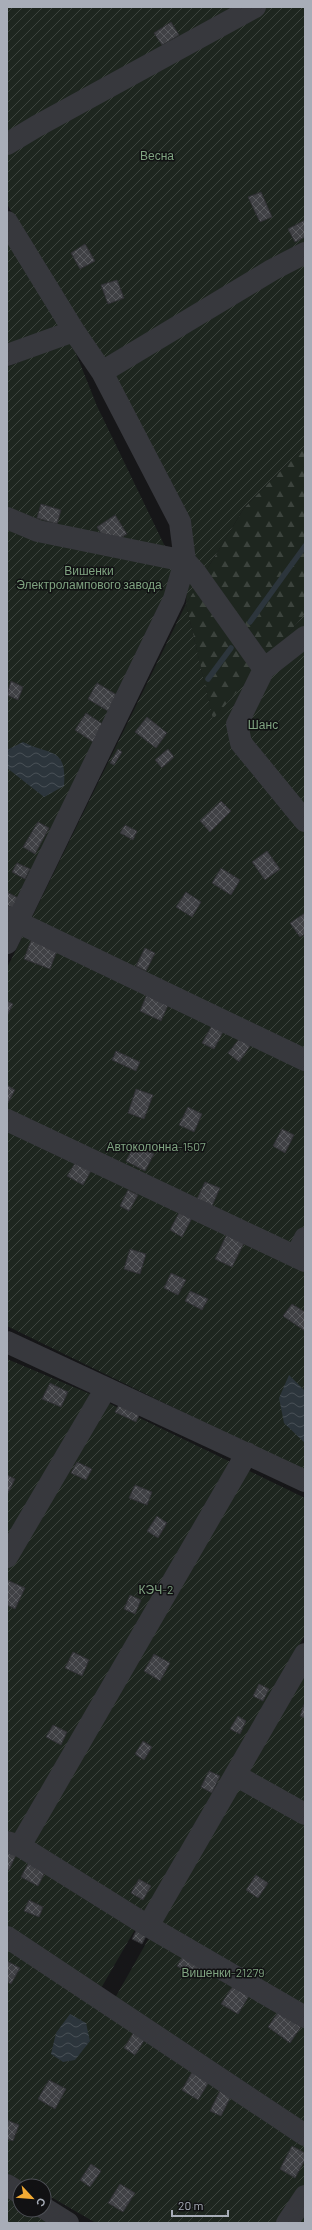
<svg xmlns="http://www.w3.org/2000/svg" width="312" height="2230" font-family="Barlow,sans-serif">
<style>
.forest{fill:url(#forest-firs)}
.garden{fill:url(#garden-furrows)}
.water{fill:url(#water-waves)}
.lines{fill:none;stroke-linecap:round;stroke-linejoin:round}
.stream{stroke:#2c353c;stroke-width:5.5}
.building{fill:url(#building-cross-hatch);stroke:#303034}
.minor{stroke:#37383d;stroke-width:22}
.labels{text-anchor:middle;stroke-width:3;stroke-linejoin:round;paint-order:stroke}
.park-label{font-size:12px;fill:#7fa380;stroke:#111113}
</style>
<defs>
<pattern id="forest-firs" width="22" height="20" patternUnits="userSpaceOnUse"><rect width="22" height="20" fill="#1e261f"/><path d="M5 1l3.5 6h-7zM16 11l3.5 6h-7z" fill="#3c433d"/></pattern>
<pattern id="garden-furrows" width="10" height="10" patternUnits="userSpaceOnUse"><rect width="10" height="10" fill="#1e261f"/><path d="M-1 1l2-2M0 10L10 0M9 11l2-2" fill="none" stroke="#3c433d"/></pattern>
<pattern id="water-waves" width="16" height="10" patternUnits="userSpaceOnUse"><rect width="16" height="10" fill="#2c353c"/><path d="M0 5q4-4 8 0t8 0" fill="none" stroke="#485056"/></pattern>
<pattern id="building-cross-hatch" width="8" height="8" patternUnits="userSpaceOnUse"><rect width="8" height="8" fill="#404145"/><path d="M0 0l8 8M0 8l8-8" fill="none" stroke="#595a5e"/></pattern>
</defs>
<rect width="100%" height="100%" fill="#161618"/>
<!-- forest -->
<path class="forest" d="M305,446V614L213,720L186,604L244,508Z"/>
<!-- garden -->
<path class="garden" d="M7,7H305V446L244,508L186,604L213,719L305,614V1472L7,1326V968L186,604L190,523L102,362L7,204Z
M7,236L60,326L7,345Z
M71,341L97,406L173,563L172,596L7,930V367Z
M7,1359L88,1393L305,1498V1635L100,1990L305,2145V2223H96L44,2193V2186H30L7,2174Z
M305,1663V2131L115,1998Z
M7,2195L20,2203V2210H31L52,2223H7Z"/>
<!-- water -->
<path class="water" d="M23,742C50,756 67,746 64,786L44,797L7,768V750Z
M289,1375L305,1391V1443L284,1423L279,1398Z
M70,2014L86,2023L90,2041L75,2060L63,2062L51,2054L56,2033Z"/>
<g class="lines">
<!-- stream -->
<path class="stream" d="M250,622L305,546
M208,679L231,648"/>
</g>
<!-- building -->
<path class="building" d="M171,22L179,35L162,45L154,33Z
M261,192L272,217L260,222L248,197Z
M305,220V237L295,242L288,229Z
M85,244L95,261L80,269L71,253Z
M117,280L124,298L108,304L101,285Z
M41,504L61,510L57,524L37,518Z
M115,515L127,534L109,545L97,527Z
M11,681L23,687L18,700L7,695Z
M97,683L117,695L108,711L88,699Z
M86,713L104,725L93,742L75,730Z
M147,717L167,733L156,748L135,732Z
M118,749L122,752L114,765L110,763Z
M168,749L174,757L162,768L155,760Z
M221,801L231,811L210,832L200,821Z
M38,822L49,828L35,854L23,847Z
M125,825L137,831L133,840L120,833Z
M267,851L280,869L265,880L252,862Z
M17,863L30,869L25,879L12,872Z
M221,868L240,880L231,895L212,883Z
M7,892L20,899L15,909L7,905Z
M186,892L201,902L192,917L176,907Z
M305,913V934L300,937L290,923Z
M32,938L58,948L50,969L24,959Z
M145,948L155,953L146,971L136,966Z
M147,994L169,1003L161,1021L140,1011Z
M7,1001L13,1004L7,1016Z
M214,1022L225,1028L214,1049L202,1043Z
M240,1038L250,1046L239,1062L228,1053Z
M116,1051L140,1062L136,1071L112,1060Z
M7,1085L15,1090L8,1103H7Z
M136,1089L153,1095L144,1119L128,1113Z
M188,1107L202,1114L194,1132L179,1125Z
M282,1129L294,1135L285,1153L273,1146Z
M135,1144L154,1154L145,1171L126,1161Z
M77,1160L92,1169L83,1185L67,1176Z
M205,1182L220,1188L212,1206L197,1199Z
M128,1190L138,1195L129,1211L120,1206Z
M181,1209L193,1216L182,1237L170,1230Z
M227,1234L244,1243L232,1267L215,1259Z
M130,1249L146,1254L140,1274L124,1269Z
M171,1273L186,1280L178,1295L164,1288Z
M190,1291L208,1299L202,1310L185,1301Z
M292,1304L305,1312V1331L283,1316Z
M50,1383L68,1392L61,1407L42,1399Z
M120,1403L140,1413L136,1422L115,1412Z
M77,1462L92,1469L86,1480L71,1473Z
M7,1475L15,1479L7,1495Z
M135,1485L152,1492L147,1505L129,1498Z
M157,1516L167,1523L158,1538L147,1531Z
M7,1580L25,1588L15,1609L7,1605Z
M130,1595L141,1600L135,1614L124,1609Z
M73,1652L89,1660L82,1676L65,1668Z
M154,1654L170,1663L160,1681L144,1671Z
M259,1684L269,1689L263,1701L253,1696Z
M305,1702V1718L300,1716Z
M238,1716L246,1721L240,1734L230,1729Z
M53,1725L67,1732L61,1745L46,1737Z
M143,1741L152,1747L144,1760L135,1754Z
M209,1771L220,1776L212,1793L201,1787Z
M7,1851L16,1855L9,1870L7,1869Z
M29,1862L46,1870L38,1886L21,1877Z
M256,1875L268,1883L258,1898L246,1890Z
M139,1879L151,1886L143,1900L131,1893Z
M29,1900L43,1907L39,1917L24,1911Z
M138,1927L148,1932L142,1944L132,1939Z
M185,1953L203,1965L195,1977L177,1966Z
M7,1961L20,1968L11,1984L7,1982Z
M233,1986L249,1996L238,2014L221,2004Z
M279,2011L301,2027L290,2043L268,2027Z
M134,2032L145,2039L135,2055L124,2048Z
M192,2072L209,2082L198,2100L182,2090Z
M49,2080L66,2089L55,2109L38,2099Z
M220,2091L231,2096L221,2116L210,2111Z
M7,2120L19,2125L13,2141L7,2139Z
M292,2146L305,2153V2160L295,2178L280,2169Z
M91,2164L101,2171L90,2187L80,2180Z
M120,2184L135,2193L123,2212L108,2203Z"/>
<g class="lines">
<!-- minor -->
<path class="minor" d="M7,144L37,126L255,7
M7,222L74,331
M7,355L74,331L102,372L272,270L305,253
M7,518L38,531L185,561L180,522L102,372
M264,669L305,637
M7,917L305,1060
M7,943L174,599L185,561L195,572L264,669L237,724L241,743L305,821
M7,1120L305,1261
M296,1256L305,1238
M7,1342L305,1481
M7,1557L106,1388
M235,1775L305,1814
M7,1842L20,1846L247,1453
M20,1846L148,1926L305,1654
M148,1926L305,2017
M7,1937L305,2135
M7,2185L20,2193
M44,2208L68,2223
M287,2223L305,2196"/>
</g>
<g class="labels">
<!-- park labels -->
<g class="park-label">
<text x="157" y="160">Весна</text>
<text x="89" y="575">Вишенки<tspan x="89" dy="14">Электролампового завода</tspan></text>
<text x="263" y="729">Шанс</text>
<text x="156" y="1151">Автоколонна-1507</text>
<text x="156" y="1594">КЭЧ-2</text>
<text x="223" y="1977">Вишенки-21279</text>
</g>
</g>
<!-- border -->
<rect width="312" height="2230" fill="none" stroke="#a8adb8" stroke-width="16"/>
<!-- north arrow -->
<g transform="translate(32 2198) rotate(116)"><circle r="19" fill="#111113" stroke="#4d4f55"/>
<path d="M0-3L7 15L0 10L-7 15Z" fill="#f2aa34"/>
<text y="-6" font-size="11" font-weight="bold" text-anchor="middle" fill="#a8adb8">С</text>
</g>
<!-- scale -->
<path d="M172 2210v6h56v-6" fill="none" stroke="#a8adb8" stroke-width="2"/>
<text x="178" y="2210" font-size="12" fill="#a8adb8" stroke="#111113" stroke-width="3" paint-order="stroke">20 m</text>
</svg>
